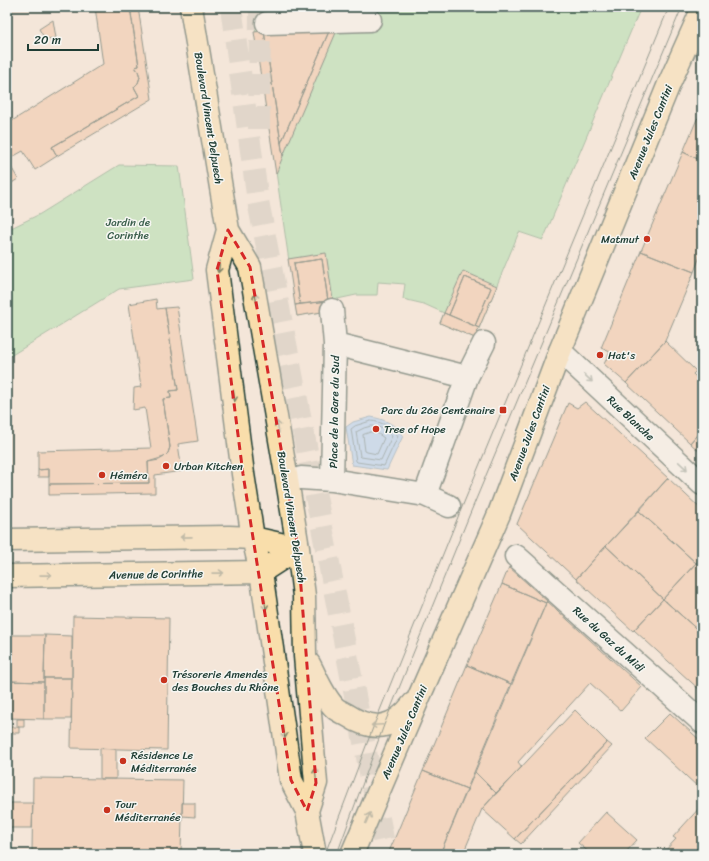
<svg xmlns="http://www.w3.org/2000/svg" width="709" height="861" font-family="Sriracha,sans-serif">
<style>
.green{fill:#9fdea7;stroke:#5f8e6e}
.water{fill:#a1cdfb;stroke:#6d93ab}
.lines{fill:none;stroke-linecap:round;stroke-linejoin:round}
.shore{stroke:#537784;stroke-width:1}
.building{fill:#f0c19f;stroke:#1f3d34}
.highway-tunnel{stroke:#c9c4b8;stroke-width:22;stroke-dasharray:22 11;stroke-linecap:butt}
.minor-casing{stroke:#1f3d34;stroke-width:25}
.major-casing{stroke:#1f3d34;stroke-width:25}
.minor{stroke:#f6f6f2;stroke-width:22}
.major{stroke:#f9deab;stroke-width:22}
.tram{stroke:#1f3d34;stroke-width:1}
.oneway{stroke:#81856a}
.oneway2{stroke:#8a9a93}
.marked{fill:none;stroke:#d62828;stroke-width:3;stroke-dasharray:8 5;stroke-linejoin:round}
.poi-dot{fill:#c8321e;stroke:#f6f6f2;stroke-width:1.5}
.labels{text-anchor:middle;stroke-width:3;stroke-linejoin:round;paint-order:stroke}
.street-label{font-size:11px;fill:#1f3d34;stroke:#f6f6f2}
.park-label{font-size:11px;fill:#395d4b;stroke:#f6f6f2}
.poi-label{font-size:11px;fill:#1f3d34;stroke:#f6f6f2;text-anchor:start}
</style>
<rect width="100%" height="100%" fill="#f4e6d9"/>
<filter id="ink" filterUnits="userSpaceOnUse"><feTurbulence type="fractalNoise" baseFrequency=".025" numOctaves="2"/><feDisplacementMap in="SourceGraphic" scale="8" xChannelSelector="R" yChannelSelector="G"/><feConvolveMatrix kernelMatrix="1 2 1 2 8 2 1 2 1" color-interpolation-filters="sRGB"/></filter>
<g filter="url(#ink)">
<!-- green -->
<path class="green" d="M252,7H641L543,240L519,232L475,338L440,323L444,313L424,304L403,299L405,284L378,282L377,295H356L333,300L334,310L297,316Z
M119,165L179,166L194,279L119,289L7,358V230L40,214Z"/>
<!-- water -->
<path class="water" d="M371,417C384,419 395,424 403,436L387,470L352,465L346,427L353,422Z"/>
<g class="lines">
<!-- shore -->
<path class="shore" d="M371,421C381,422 392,426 398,436L384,466L357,462L356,461L351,429L355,426Z
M372,426L379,427L392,436L381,460L361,457L360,456L356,432L364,428Z
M371,432L377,433L384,438L377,454L367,452L365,451L363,435Z"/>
</g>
<!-- building -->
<path class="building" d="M95,7H130L139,66L135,67L138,71L140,77L138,83L134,87L139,96L52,147L57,156L35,170L23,151L7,160V124L103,64Z
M130,7H138L152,99L57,156L52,147L139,96L134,87L138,83L140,77L138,71L135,67L139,66Z
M53,20L56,38L45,39L39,29Z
M338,28L283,156L281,143L330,29Z
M330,29L281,143L264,31Z
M264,31L283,156L276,174L254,32Z
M702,114V161L683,152L697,119Z
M683,152L702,161V251L694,272L641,251Z
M7,160L18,179L7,186Z
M641,251L694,272L665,341L626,383L604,364L610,352L601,348Z
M326,253L333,300L328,301L322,259L294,263L300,304L295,305L288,259Z
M322,259L328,301L300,304L294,263Z
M463,271L497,286L479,328L475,326L491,288L465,277L449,315L444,313Z
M465,277L491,288L475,326L449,315Z
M156,299L157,309L165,308L178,390L170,391L171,398L163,399L170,447L168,453L164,457L159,460L148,462L149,483L49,484V469L38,470V451L151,448L145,408L133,410L134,388L141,387L129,304Z
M328,301L334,310L297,316L295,305Z
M177,307L198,441L178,444L182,471L155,475V493L49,495V484L149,483L148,462L164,457L168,453L170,447L163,399L171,398L170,391L178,390L165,308Z
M444,313L479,328L475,338L440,323Z
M665,341L696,371L693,374L702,383V429L690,443L626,383Z
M585,402L668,478L576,579L517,524L568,403L577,408Z
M702,429V454L690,443Z
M49,469V477H38V470Z
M668,478L702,510V556L696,563L639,511Z
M639,511L696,563L663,599L606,546Z
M606,546L663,599L633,631L576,579Z
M696,563L702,569V634L663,599Z
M509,567L547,601L546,603L502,584Z
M502,584L546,603L511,684L467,665Z
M663,599L702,634V692L634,630Z
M547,601L642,687L621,711L590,683L518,762L522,767L496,793L475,772Z
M73,616L169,618L167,750L71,748Z
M7,635H45L44,682L7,681Z
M45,635L72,636V678H44Z
M467,665L511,684L467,789L423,771Z
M44,678H72L71,719H44Z
M7,681L44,682V719L7,718Z
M575,710L607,742L515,839L482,809Z
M670,713L702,742V785L699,788L645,738Z
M7,718H9V727H19V733H7Z
M17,719H24V727H17Z
M607,742L612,746L521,844L515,839Z
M100,748L116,749V779H100Z
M423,771L467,789L440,854H388Z
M475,772L496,793L482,809L463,854H440Z
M33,778L183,780L181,854H32Z
M10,803H33L32,828H9Z
M182,803H195V817L182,816Z
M702,805V854H662L676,839L673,837Z
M606,812L637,840L625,853L627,854H591L578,843Z"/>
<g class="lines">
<!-- highway-tunnel -->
<path class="highway-tunnel" d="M231,7L258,201L386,854
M259,129L260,7"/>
<defs>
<path id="minor" d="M267,23L370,20
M332,310L335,344L332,480
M335,344L467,377
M560,351L702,484
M301,478L332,480L425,495L449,506
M425,495L467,377L484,343
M516,556L702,722"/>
<path id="major" d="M191,7L228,230L250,267L287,480L298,548L304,596L305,656L316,783L307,811
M228,230L217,270L243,474L253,538L261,572L291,780L307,811L315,854
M7,540L229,537L253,538L298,548
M7,576L261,572L298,548
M309,664C317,679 324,698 336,709C339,711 343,713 347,715C373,732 394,729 413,704
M352,854L419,697L499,514L560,351L669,84L702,10"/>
</defs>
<!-- minor casing -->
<use href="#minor" class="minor-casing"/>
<!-- major casing -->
<use href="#major" class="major-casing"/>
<!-- minor -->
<use href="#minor" class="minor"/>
<!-- major -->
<use href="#major" class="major"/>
<!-- tram -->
<path class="tram" d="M325,854L374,725L460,512L669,7
M337,854L384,725L469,516L682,7"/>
</g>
<!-- one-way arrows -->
<defs><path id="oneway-shaft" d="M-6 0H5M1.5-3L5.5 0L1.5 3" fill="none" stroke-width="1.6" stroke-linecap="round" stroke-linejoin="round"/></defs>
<g class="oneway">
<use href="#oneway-shaft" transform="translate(219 267) rotate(98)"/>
<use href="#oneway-shaft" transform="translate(256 299) rotate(-100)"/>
<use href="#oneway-shaft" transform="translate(234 396) rotate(83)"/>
<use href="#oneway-shaft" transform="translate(278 427) rotate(-100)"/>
<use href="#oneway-shaft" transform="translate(186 537) rotate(179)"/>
<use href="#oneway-shaft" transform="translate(218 573) rotate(-1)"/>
<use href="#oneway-shaft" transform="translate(46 575) rotate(-1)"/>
<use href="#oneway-shaft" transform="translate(265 604) rotate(82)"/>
<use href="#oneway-shaft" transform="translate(377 725) rotate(177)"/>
<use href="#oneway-shaft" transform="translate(284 733) rotate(82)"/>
<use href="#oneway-shaft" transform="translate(316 774) rotate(-95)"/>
<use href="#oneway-shaft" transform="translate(368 818) rotate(-67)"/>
</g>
<g class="oneway2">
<use href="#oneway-shaft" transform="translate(588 378) rotate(43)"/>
<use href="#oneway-shaft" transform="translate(683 466) rotate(43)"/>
</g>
</g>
<!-- marked area -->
<path d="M0 0H709V861H0ZM228,230L250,267L298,548L316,783L307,811L291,780L243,474L217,270Z" fill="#f4e6d9" fill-opacity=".55" fill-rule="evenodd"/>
<path class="marked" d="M228,230L250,267L298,548L316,783L307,811L291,780L243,474L217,270Z"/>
<!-- markers -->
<g class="poi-dot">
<circle cx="647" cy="239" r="4"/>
<circle cx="600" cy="355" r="4"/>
<rect x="499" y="406" width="8" height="8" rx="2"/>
<circle cx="376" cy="429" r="4"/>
<circle cx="166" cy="466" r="4"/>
<circle cx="102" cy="475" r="4"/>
<circle cx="164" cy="680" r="4"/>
<circle cx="123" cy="761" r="4"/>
<circle cx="107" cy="810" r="4"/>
</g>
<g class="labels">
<!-- street labels -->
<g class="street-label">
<text transform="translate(209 118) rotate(81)" y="4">Boulevard Vincent Delpuech</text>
<text transform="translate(650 132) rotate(-68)" y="4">Avenue Jules Cantini</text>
<text transform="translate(334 412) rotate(-89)" y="4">Place de la Gare du Sud</text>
<text transform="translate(631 418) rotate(43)" y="4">Rue Blanche</text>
<text transform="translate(529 433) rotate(-70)" y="4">Avenue Jules Cantini</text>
<text transform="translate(292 517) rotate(81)" y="4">Boulevard Vincent Delpuech</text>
<text transform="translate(156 574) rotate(-1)" y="4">Avenue de Corinthe</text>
<text transform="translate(609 639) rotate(42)" y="4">Rue du Gaz du Midi</text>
<text transform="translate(404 732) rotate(-67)" y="4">Avenue Jules Cantini</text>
</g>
<!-- park labels -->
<g class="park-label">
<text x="128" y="226">Jardin de<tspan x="128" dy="13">Corinthe</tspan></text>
</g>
<!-- poi labels -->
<g class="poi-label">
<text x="639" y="243" text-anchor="end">Matmut</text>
<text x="608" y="359">Hat's</text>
<text x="495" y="414" text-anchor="end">Parc du 26e Centenaire</text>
<text x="384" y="433">Tree of Hope</text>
<text x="174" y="470">Urban Kitchen</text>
<text x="110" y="479">Héméra</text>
<text x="172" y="678">Trésorerie Amendes<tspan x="172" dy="13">des Bouches du Rhône</tspan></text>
<text x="131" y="759">Résidence Le<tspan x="131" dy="13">Méditerranée</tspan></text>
<text x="115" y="808">Tour<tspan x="115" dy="13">Méditerranée</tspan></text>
</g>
</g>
<!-- margin -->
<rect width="709" height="861" fill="none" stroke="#f6f6f2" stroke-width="24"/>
<rect x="12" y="12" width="685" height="837" fill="none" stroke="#1f3d34" stroke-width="1.5" filter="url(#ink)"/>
<!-- scale -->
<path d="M28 44v6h70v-6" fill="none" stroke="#1f3d34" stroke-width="2"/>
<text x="34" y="44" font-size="12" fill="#1f3d34" stroke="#f6f6f2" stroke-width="3" paint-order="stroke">20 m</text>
</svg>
